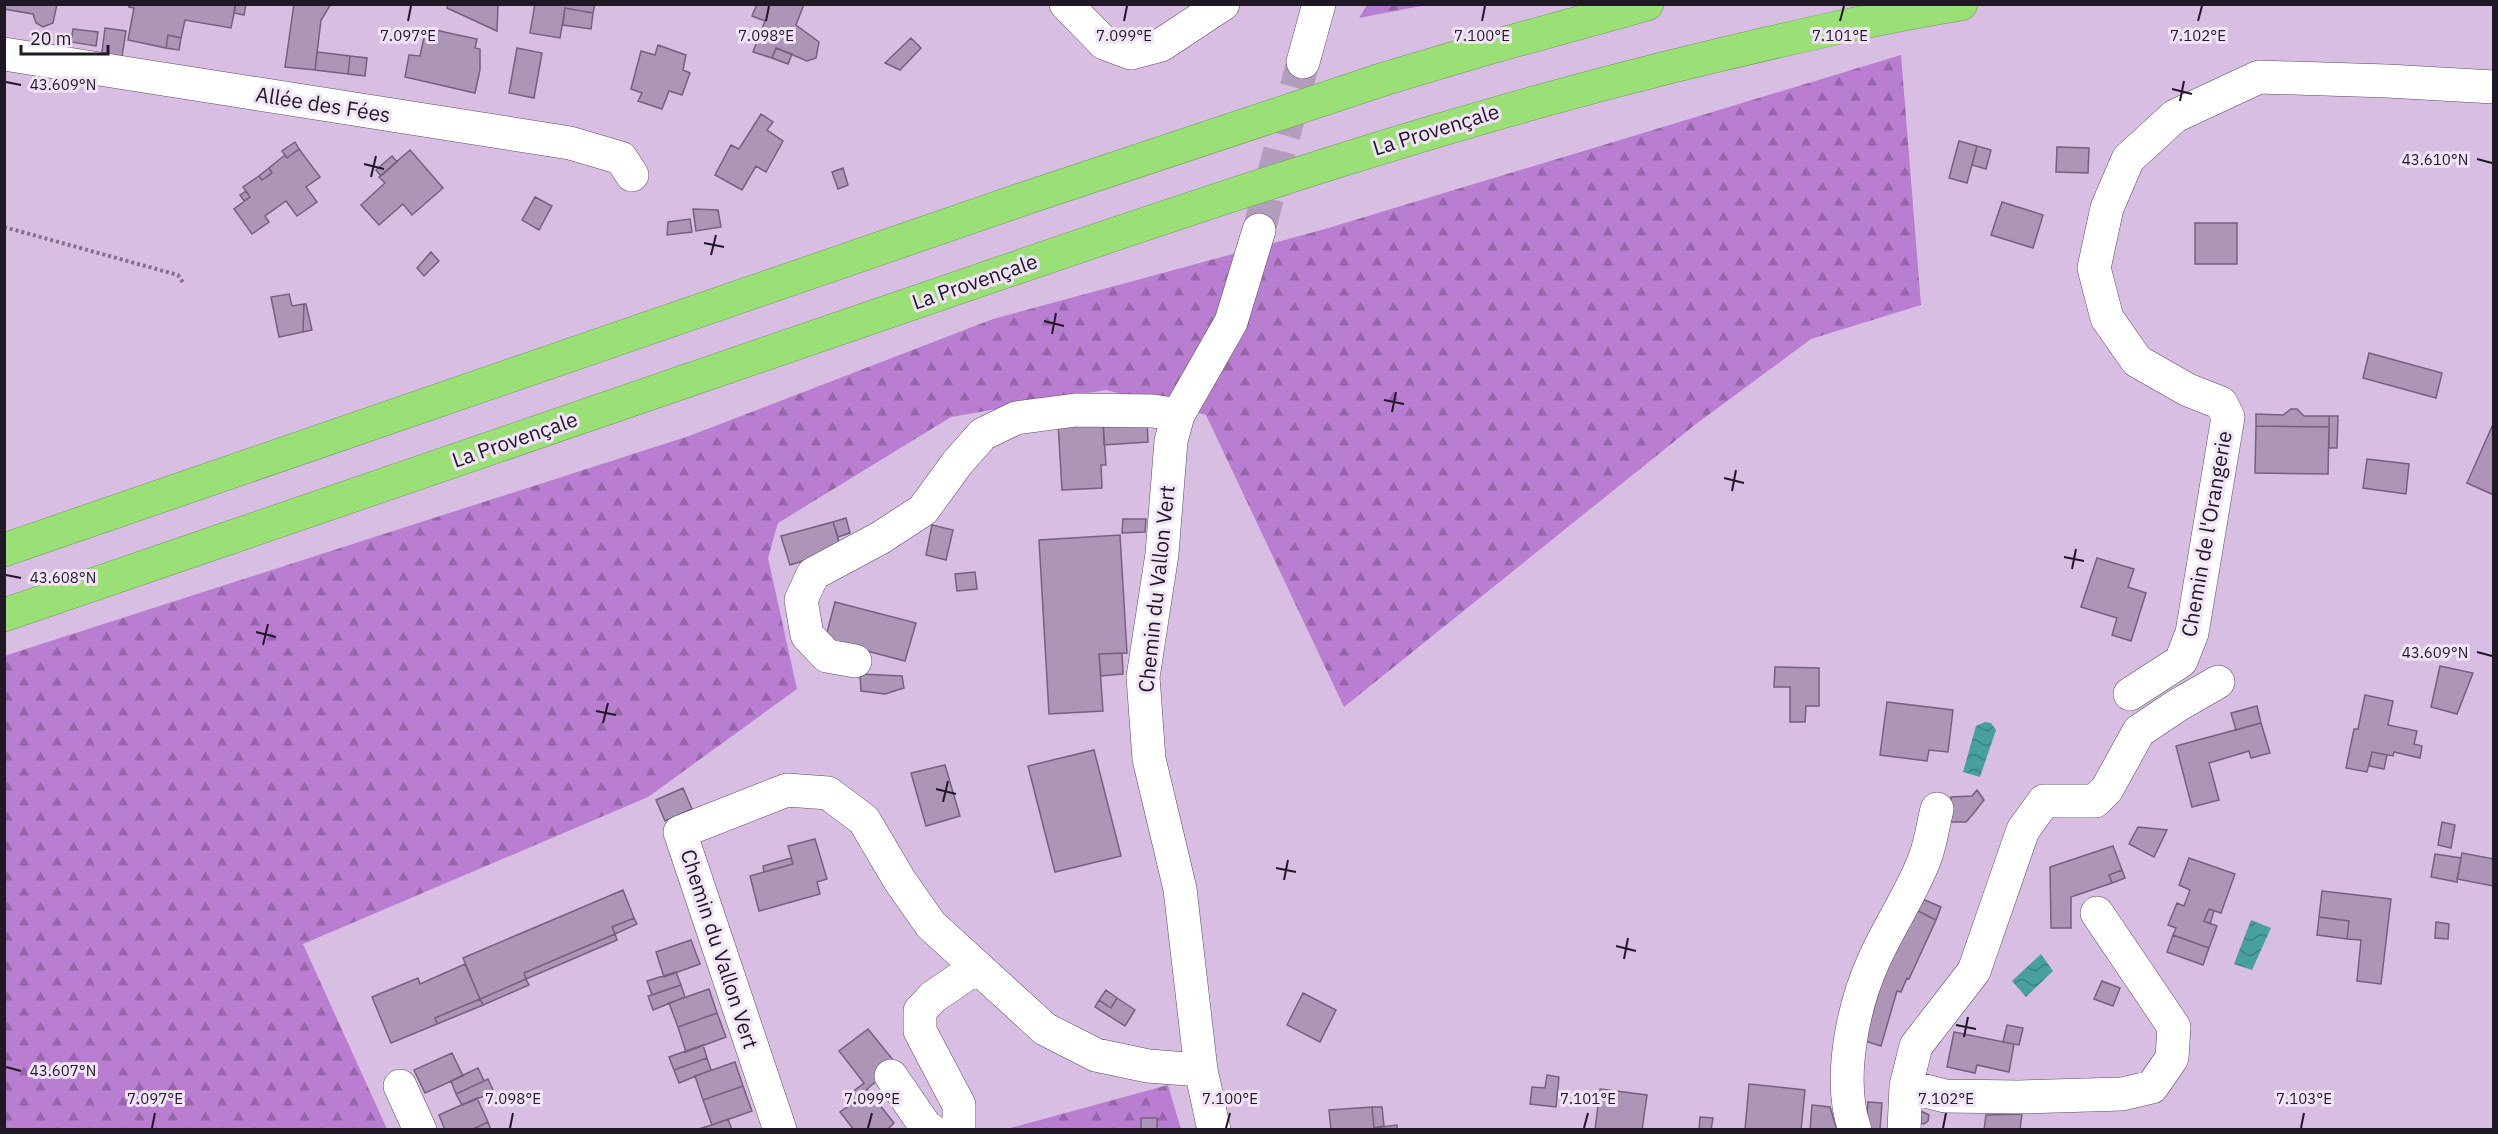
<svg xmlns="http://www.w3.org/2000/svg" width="2498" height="1134" font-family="'IBM Plex Sans',sans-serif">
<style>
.forest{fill:url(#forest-firs)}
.water{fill:url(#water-waves)}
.building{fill:#ad95b7;stroke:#765f7f;stroke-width:1.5}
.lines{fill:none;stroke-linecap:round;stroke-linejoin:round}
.minor-tunnel{stroke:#b39dbc;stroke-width:33;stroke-dasharray:33 16;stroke-linecap:butt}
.minor-casing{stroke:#5d4867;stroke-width:34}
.highway-casing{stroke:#70995a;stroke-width:34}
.path{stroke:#84728c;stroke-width:4;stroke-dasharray:3 3;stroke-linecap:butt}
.minor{stroke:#fff;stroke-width:33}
.highway{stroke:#9bdf77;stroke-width:33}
.ticks{fill:none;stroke:#211825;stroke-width:2}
.labels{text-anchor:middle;stroke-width:6;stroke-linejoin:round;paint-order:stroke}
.street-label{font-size:21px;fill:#211825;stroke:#f1e4f7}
.ticks-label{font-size:15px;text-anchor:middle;fill:#211825;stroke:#f1e4f7;stroke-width:6;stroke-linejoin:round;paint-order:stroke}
</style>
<defs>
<pattern id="forest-firs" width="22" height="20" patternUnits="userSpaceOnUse" patternTransform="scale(1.5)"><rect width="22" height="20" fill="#b97ed1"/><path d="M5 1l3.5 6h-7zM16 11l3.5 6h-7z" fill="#9666a9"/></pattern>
<pattern id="water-waves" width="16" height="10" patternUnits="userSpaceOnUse" patternTransform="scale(1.5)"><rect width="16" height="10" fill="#479f9f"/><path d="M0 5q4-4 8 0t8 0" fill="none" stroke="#3b8181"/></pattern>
</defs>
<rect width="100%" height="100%" fill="#d7bee2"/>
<!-- forest -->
<path class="forest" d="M1367,5V4L1426,5L1359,18Z
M1901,55L1921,305L1811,339L1696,424L1344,707L1206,415L1106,390L951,417L778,523L768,558L797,689L648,797L303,944L387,1129H5L4,656L689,436L993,319L1325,229Z
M1168,1085L1181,1129L1003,1130Z"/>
<!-- water -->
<path class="water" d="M1985,722L1991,723L1996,730L1980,777L1963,772L1976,726Z
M2251,920L2271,928L2252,970L2234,964Z
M2041,954L2053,971L2026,997L2012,981Z"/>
<!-- building -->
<path class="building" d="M4,4H57L53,23L43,27L36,23L33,14L4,9Z
M130,4H236L231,28L185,20L181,38L168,35L166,48L128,40L134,8L129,7Z
M235,4H246L244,15L234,13Z
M294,4H331L321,20L315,70L285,67Z
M448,4H498L497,31L447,8Z
M535,4H595L593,13L565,8L560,38L530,33Z
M757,4H804L796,25L819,42L816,58L807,61L776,48L772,58L753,52L765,21L752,16Z
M565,8L593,13L591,29L563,25Z
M105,28L126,31L121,63L101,60Z
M426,28L477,39L475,48L480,49V70L475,93L405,77L409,55L420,56Z
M73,29L98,32L96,46L71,42Z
M168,35L181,38L179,50L166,48Z
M911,38L921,48L900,70L885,63Z
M658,45L686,55L683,70L690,73L682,95L669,91L662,109L638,101L642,93L631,89L641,51L655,55Z
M517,48L542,53L534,98L509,93Z
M776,48L792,54L788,64L772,58Z
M317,52L350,56L348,74L315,70Z
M350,56L367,58L365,76L348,74Z
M761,114L773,122L767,130L783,141L766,172L756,166L742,190L715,175L731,145L739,149Z
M1959,141L1977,146L1967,183L1949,178Z
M295,142L299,149L287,158L282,151Z
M1977,146L1991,150L1986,169L1972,165Z
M2057,147L2089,148L2088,173L2056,172Z
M299,149L320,177L306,187L317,202L297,216L286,201L265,216L269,222L252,234L234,209L250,197L243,187L259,176L262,180L272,173L269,168L280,159L285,155L287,158Z
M410,150L443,188L412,215L403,204L379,225L361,205L385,183L379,177Z
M392,156L397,162L381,176L376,170Z
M269,168L272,173L262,180L259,176Z
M843,168L848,185L838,189L832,172Z
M246,191L250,197L244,201L240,195Z
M535,197L552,206L539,230L522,220Z
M2002,202L2043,215L2033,248L1991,235Z
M693,209L718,210L721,227L696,231Z
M690,219L692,232L667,235L668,222Z
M2195,223H2237V264H2195Z
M431,252L439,261L424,276L417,268Z
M289,294L292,306L304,304L303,332L279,337L271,297Z
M304,304H306L312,330L303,332Z
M2369,353L2442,373L2436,398L2363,378Z
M2291,409H2297L2304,416H2329V427L2256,426V414L2283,415Z
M2329,416H2338L2337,448H2329Z
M1147,420L1148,442L1104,445L1103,421Z
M1103,421L1106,465H1101L1102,488L1062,490L1058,423Z
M2494,422V495L2467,483Z
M2256,426L2329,427L2328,474L2255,473Z
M2367,459L2409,464L2406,494L2363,488Z
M846,518L850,533L838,537L833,522Z
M1123,519H1146L1145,532L1122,533Z
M833,522L841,549L790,565L781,536Z
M932,525L953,530L946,560L926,555Z
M1120,535L1127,653L1099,654L1103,711L1049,714L1039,540Z
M2097,558L2134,569L2128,587L2146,593L2131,641L2112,635L2117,618L2081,607Z
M975,572L977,589L957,591L955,574Z
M835,602L916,623L905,661L825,640Z
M1122,653L1123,674L1101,676L1099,654Z
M2440,666L2473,673L2457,714L2431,707Z
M1775,667L1819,668V706H1806L1805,722H1790V687H1774Z
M860,674L902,676L904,688L885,694L861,691Z
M2365,695L2393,701L2388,725L2417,731L2414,744L2422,746L2420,758L2394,752L2393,756L2372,752L2367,772L2346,768L2354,729H2358Z
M1887,702L1953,710L1948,752L1929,750L1927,761L1880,755Z
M2257,706L2261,723L2236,730L2231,713Z
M2261,723L2270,753L2251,758L2249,751L2209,763L2219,800L2192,807L2176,746Z
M1094,750L1121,856L1055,872L1028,766Z
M2372,752L2387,755L2384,769L2369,766Z
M945,765L960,816L926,826L911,773Z
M683,788L692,809L665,821L656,800Z
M1977,790L1984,800L1973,814L1966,822H1951V797L1972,796Z
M2442,822L2455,825L2451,848L2438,845Z
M2138,827L2167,830L2154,857L2129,844Z
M815,839L827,879L817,882L820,894L759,911L750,876L793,864L788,846Z
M2113,846L2122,870L2109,875L2112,883L2071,897V928H2051L2050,867Z
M2462,853L2494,859V886L2457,879Z
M2435,854L2461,858L2457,882L2431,877Z
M791,858L793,864L764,872L763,866Z
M2189,858L2235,874L2221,913L2209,909L2204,921L2217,926L2209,948L2173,935L2176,928L2168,925L2177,903L2184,906L2190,890L2179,885Z
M2122,870L2125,878L2112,883L2109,875Z
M623,890L634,918L612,927L615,934L524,973L526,979L480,999L463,958Z
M2322,891L2391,899L2381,984L2357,981L2361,940L2347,939L2349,921L2319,917Z
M1918,897L1941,907L1936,920L1912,908Z
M1912,908L1936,920L1909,979L1907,978L1901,992L1897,991L1881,1046L1865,1041L1881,983Z
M2209,909L2214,911L2210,924L2204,921Z
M2319,917L2349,921L2347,939L2317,935Z
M634,918L637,924L615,934L612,927Z
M2436,922L2449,924L2448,939L2435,938Z
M615,934L617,940L526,979L524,973Z
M2173,935L2209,948L2203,965L2167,952Z
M691,940L700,964L664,977L656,952Z
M465,964L480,999L435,1018L437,1024L391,1043L372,997L418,978L420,984Z
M676,972L681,985L652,995L647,981Z
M526,979L529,985L483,1005L480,999Z
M2102,981L2120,988L2113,1006L2094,999Z
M681,985L685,997L653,1010L648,996Z
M709,989L717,1013L678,1027L669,1003Z
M1106,990L1117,998L1111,1008L1099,1000Z
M1303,993L1336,1010L1320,1042L1287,1025Z
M1117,998L1135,1010L1125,1026L1095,1007L1099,1000L1111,1008Z
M480,999L483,1005L437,1024L435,1018Z
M717,1013L726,1037L686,1052L678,1027Z
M2007,1025L2023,1028L2019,1045L2003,1042Z
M868,1029L893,1060L879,1079L867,1089L894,1123L887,1130H854L840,1112L853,1103L847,1096L864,1083L839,1051Z
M1954,1032L2014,1044L2009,1072L1977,1065L1975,1073L1947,1067Z
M703,1045L707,1058L674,1070L669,1057Z
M452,1053L463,1076L425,1093L414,1070Z
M707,1058L711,1070L679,1083L674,1070Z
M735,1062L743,1086L703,1100L695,1076Z
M478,1068L484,1081L456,1094L451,1081Z
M1547,1075L1559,1077L1556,1107L1530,1104L1532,1087L1545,1088Z
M488,1079L494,1092L462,1105L456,1094Z
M1749,1084L1805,1090L1801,1130H1745Z
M743,1086L752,1111L712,1125L703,1100Z
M1600,1089L1647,1095L1642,1130H1595Z
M477,1098L488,1122L471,1130H445L439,1115Z
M1868,1102L1882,1103L1880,1129H1866Z
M1812,1105L1830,1107L1837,1130H1810Z
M1372,1107H1382L1384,1126L1374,1128Z
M1372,1107L1374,1128L1397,1125V1130H1331L1329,1110Z
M1921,1111L1929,1115L1928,1121L1924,1124L1920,1123Z
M2022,1114L2020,1130H1984L1986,1115Z
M1700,1117L1713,1118L1711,1130H1699Z
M1141,1118H1157V1130H1141Z
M728,1119L732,1130H695L712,1125Z
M488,1122L491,1130H471Z"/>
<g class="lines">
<!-- minor-tunnel -->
<path class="minor-tunnel" d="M1259,230L1303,62"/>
<defs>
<path id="minor" d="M1066,4L1104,43L1131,53L1161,45L1223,4
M4,54L570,143L621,158L632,175
M1303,62L1319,4
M855,661L827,656L807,635L801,600L813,574L880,538L923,510L958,462L983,434L1016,418L1076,410L1153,411L1178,415
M2130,694L2181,661L2192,633L2228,417L2221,403L2188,390L2137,361L2107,318L2094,268L2107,208L2128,159L2175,116L2259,77L2387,81L2494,87
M891,1076L926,1127L931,1130
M400,1086L420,1130
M1906,1086L1945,1096L2019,1097L2122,1094L2152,1087L2172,1058L2174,1027L2097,913
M780,1130L680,832L787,790L828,793L864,820L900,881L931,925L1045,1029L1096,1055L1148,1066L1201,1070
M959,1130V1105L920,1031V1011L933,997L977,967
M1214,1130L1201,1070L1180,889L1149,759L1143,677L1162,554L1171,441L1178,415L1231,322L1259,230
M1855,1130C1837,1081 1853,1006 1874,960C1889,926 1912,893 1925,858C1931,842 1933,825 1937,809
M1904,1130L1906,1086L1916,1046L1974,971L2023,830L2044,801H2095L2107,789L2139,731L2178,705L2218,682"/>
<path id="highway" d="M4,550L1029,197L1384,79L1488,48L1647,4
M4,615C323,506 642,396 960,287C1210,201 1461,116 1719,55C1799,36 1880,17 1961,4"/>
</defs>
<!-- minor casing -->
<use href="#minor" class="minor-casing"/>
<!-- highway casing -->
<use href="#highway" class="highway-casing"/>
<!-- path -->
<path class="path" d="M4,227L178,275L184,284"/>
<!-- minor -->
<use href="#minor" class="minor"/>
<!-- highway -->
<use href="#highway" class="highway"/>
</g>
<!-- ticks -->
<path class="ticks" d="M408,21L411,6M766,21L769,6M1124,21L1127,6M1482,21L1485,6M1840,21L1844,6M2198,21L2202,6M6,82L21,85M2172,89L2192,94M2180,101L2184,81M2477,159L2492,163M364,164L384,169M371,177L376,156M704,243L724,247M711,255L716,235M1044,321L1064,326M1052,334L1056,313M1384,400L1404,404M1392,412L1396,392M1724,478L1744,483M1732,491L1736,470M2064,557L2084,561M2072,569L2076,549M6,575L21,578M256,632L276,637M263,645L268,624M2477,652L2492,656M596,711L616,715M603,723L608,703M936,789L956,794M943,802L948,781M1276,868L1296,872M1284,880L1288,860M1616,946L1636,951M1624,959L1628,938M1956,1025L1976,1029M1964,1037L1968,1017M6,1067L21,1071M152,1128L155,1113M510,1128L513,1113M868,1128L872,1113M1226,1128L1230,1113M1584,1128L1588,1113M1943,1128L1946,1113M2301,1128L2304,1113"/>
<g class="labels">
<!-- street labels -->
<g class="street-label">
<text transform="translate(323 105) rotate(9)" y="7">Allée des Fées</text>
<text transform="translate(1436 130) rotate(-17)" y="7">La Provençale</text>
<text transform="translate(975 282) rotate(-19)" y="7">La Provençale</text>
<text transform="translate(515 440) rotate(-19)" y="7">La Provençale</text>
<text transform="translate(2207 534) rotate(-80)" y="7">Chemin de l'Orangerie</text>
<text transform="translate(1157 589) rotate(-84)" y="7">Chemin du Vallon Vert</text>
<text transform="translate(719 949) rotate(72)" y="7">Chemin du Vallon Vert</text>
</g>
</g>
<g class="ticks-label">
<text x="408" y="41">7.097°E</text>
<text x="766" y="41">7.098°E</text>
<text x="1124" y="41">7.099°E</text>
<text x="1482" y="41">7.100°E</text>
<text x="1840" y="41">7.101°E</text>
<text x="2198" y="41">7.102°E</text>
<text x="63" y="90">43.609°N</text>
<text x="2435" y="165">43.610°N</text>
<text x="63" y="583">43.608°N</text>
<text x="2435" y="658">43.609°N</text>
<text x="63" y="1076">43.607°N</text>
<text x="155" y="1104">7.097°E</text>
<text x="513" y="1104">7.098°E</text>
<text x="872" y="1104">7.099°E</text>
<text x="1230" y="1104">7.100°E</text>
<text x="1588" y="1104">7.101°E</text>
<text x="1946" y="1104">7.102°E</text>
<text x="2304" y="1104">7.103°E</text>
</g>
<!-- border -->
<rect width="2498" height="1134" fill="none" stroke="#211825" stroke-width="12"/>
<!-- scale -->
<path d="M21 45v9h87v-9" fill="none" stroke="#211825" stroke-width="3"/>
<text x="30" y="45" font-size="18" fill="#211825" stroke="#f1e4f7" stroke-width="4.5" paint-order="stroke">20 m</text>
</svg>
